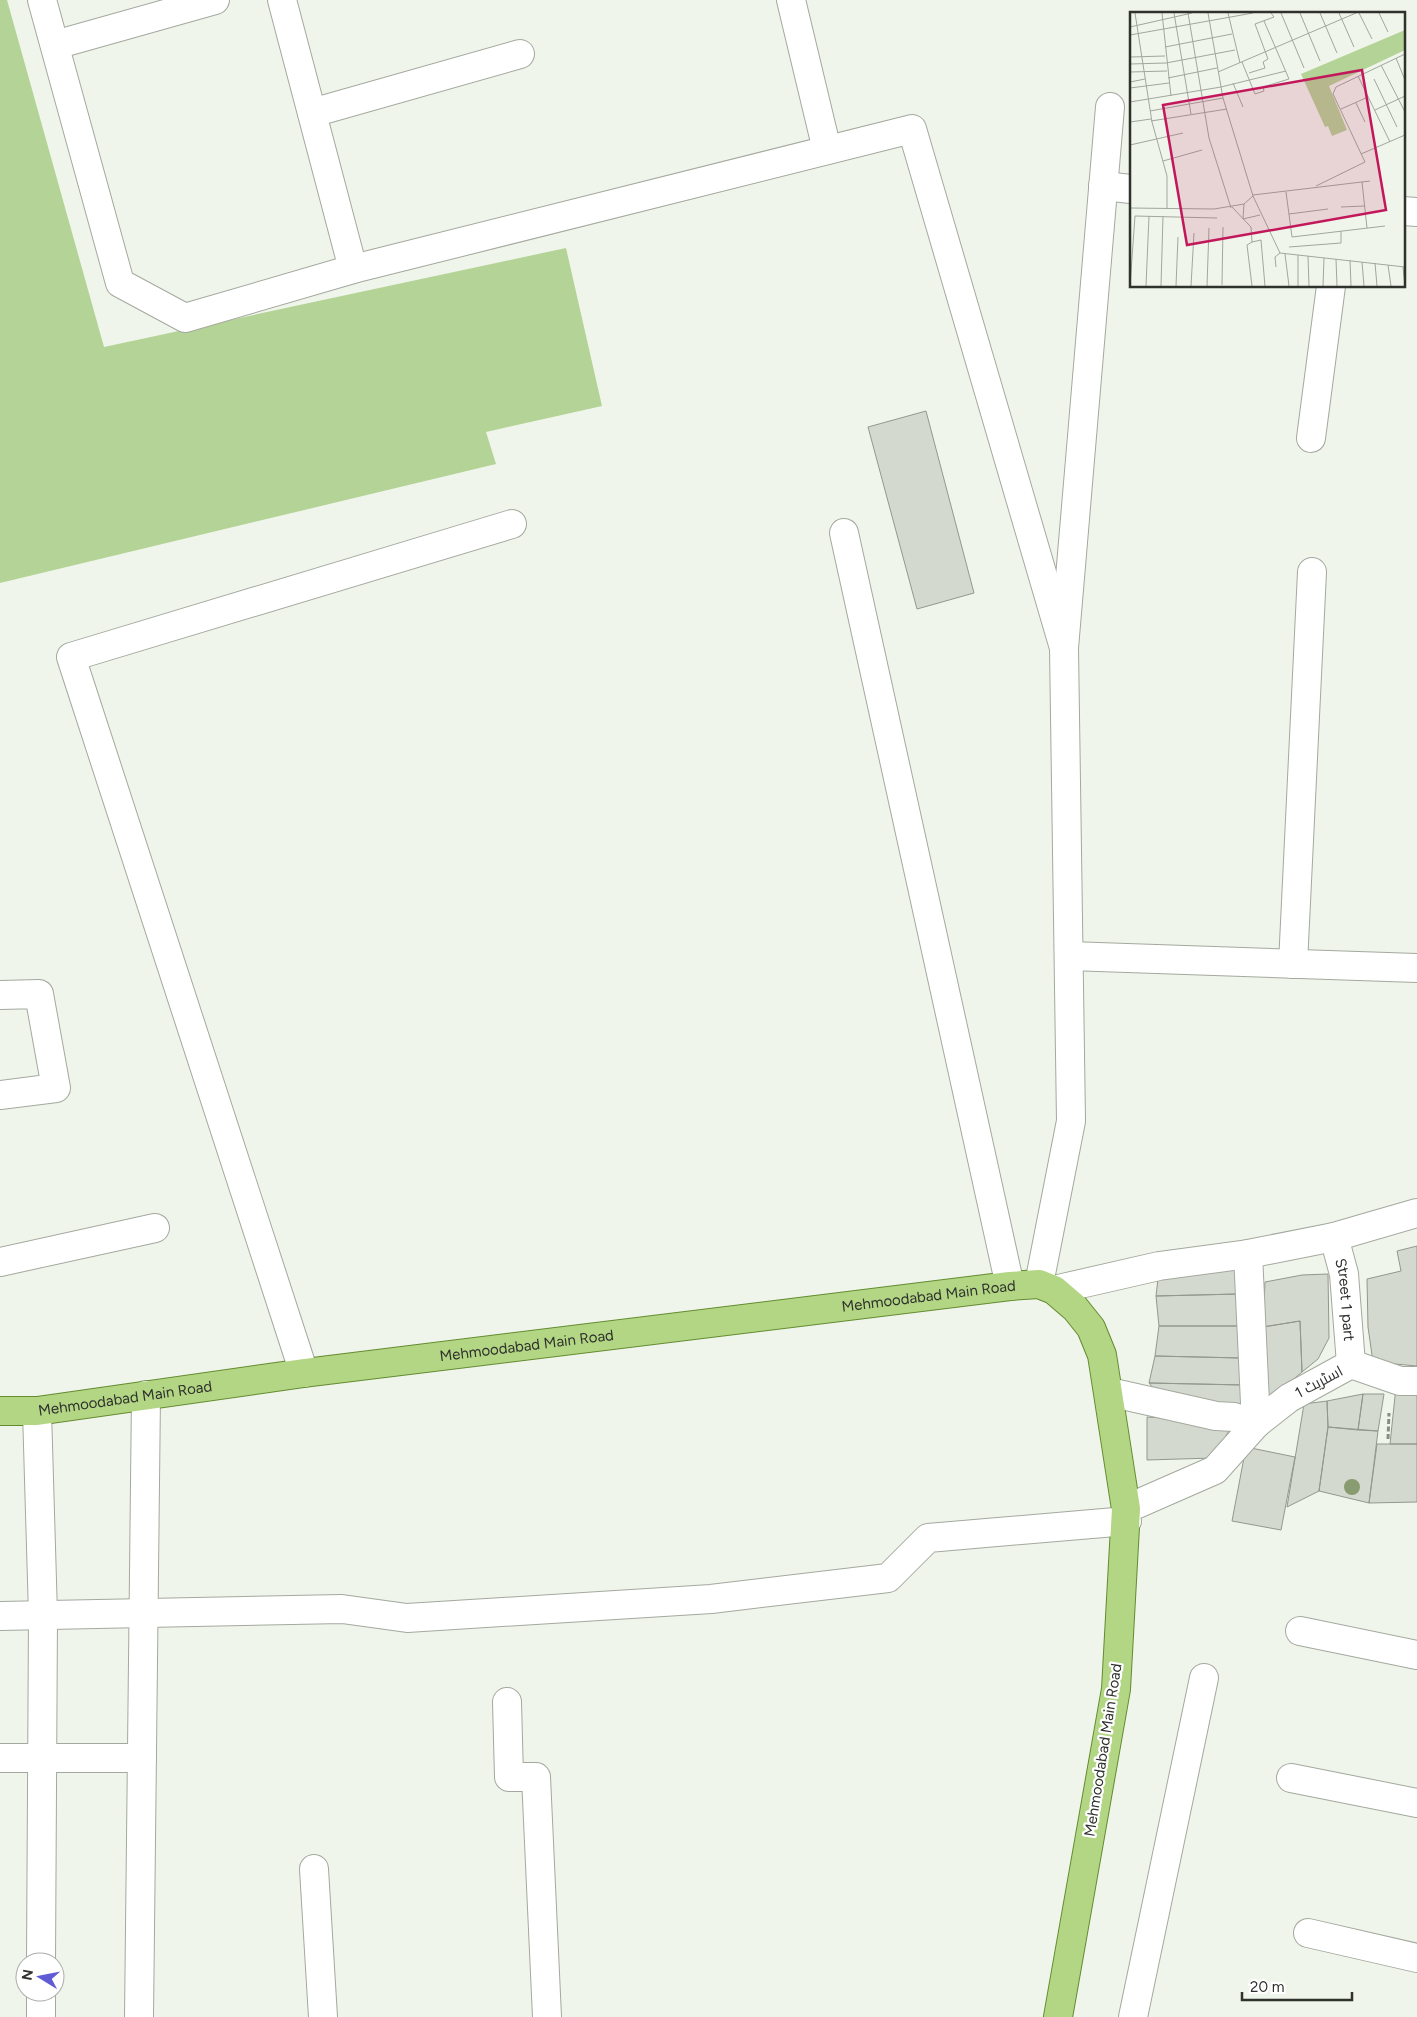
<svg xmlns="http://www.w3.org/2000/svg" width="1417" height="2017" font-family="Figtree,Cairo,sans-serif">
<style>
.green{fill:#b4d396}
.building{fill:#d3d9ce;stroke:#93988f}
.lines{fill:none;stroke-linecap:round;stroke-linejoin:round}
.minor-casing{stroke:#a4a99f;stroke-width:30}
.major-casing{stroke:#648b30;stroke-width:30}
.path{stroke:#888c85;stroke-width:3;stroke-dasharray:5 2.5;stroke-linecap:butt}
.minor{stroke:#fff;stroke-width:28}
.major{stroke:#b3d684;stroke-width:28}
.tree{fill:#899b70}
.labels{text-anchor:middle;stroke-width:4.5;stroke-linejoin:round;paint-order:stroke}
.street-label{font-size:15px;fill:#2f312d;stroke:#fff}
.inset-road{fill:none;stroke:#a2a79e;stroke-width:1}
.view{fill:#c2185b;fill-opacity:0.15;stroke:#c2185b;stroke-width:2.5}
.inset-edge{fill:none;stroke:#2f312d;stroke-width:2.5}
</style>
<rect width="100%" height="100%" fill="#eff5ea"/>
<!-- green -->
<path class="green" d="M0,0H7L104,347L566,248L602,406L486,432L496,464L0,583Z"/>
<!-- building -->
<path class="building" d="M926,411L974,593L917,609L868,427Z
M1417,1246V1366L1373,1362L1368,1327L1367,1279L1401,1271L1397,1251Z
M1239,1267L1238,1294L1156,1296L1159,1270Z
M1328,1274L1329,1338L1318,1359L1302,1372L1300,1321L1263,1327L1265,1282L1302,1275Z
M1238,1294L1239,1326H1159L1156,1296Z
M1300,1321L1302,1372L1283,1388L1264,1398L1263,1327Z
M1159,1326H1239L1241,1358L1155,1356Z
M1155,1356L1241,1358L1244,1385L1149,1383Z
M1149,1383L1244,1385L1243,1413L1169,1406Z
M1396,1387L1417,1390V1444H1390Z
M1363,1394L1358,1430L1328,1427L1327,1401Z
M1363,1394H1384L1378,1431L1358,1430Z
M1327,1401L1328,1427L1319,1491L1287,1507L1304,1404Z
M1147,1417L1234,1422L1213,1458L1147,1460Z
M1328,1427L1378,1431L1369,1503L1319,1491Z
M1377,1444H1417V1502L1369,1503Z
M1246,1447L1295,1457L1281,1530L1232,1521Z"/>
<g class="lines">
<defs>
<g id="minor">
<path d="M42,0L120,283L185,318L353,269L912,129L1064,648"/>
<path d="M282,0L353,269"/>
<path d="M791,0L827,150"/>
<path d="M55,45L215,0"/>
<path d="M312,113L520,54"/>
<path d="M1103,186L1131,189"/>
<path d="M1403,211L1417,212"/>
<path d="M1311,438L1331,286"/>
<path d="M844,533L1010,1286"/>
<path d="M1069,956L1417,968"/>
<path d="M1293,964L1312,572"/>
<path d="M0,995L39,994L56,1088L0,1095"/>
<path id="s1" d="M1334,1237L1344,1274L1351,1364"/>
<path d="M0,1262L155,1228"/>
<path d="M1039,1284L1071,1121L1064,648L1110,107"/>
<path d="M1054,1290L1159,1266L1248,1254L1334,1237L1417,1213"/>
<path d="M304,1373L71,657L512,524"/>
<path d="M1109,1392L1216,1416L1234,1417L1256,1424L1248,1254"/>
<path d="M37,1411L43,1615L41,1962"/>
<path d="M1126,1509L1215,1470L1256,1424L1289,1398L1351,1364L1400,1381H1417"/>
<path d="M0,1616L342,1609L407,1618L711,1599L888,1578L928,1538L1127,1521"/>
<path d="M1300,1631L1417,1655"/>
<path d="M507,1702L509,1777H536L547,2017"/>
<path d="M0,1758H142"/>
<path d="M1291,1778L1417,1803"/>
<path d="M314,1869L323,2017"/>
<path d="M1308,1933L1417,1958"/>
<path d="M41,2017V1992"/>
<path d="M139,2017L146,1395"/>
<path d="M1133,2017L1204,1678"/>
</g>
<g id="major">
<path id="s2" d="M0,1411H37L304,1373L1010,1286L1039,1284L1054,1290L1075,1308L1091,1328L1102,1355L1126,1509L1116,1689L1058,2017"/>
</g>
</defs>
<!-- minor casing -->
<use href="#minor" class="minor-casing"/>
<!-- major casing -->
<use href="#major" class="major-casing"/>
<!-- path -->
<path class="path" d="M1388,1439L1389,1413"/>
<!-- minor -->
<use href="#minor" class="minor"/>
<!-- major -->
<use href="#major" class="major"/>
</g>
<!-- trees -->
<circle class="tree" cx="1352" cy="1487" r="8"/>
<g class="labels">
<!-- street labels -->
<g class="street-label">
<text dy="5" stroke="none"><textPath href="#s2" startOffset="936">Mehmoodabad Main Road</textPath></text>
<text dy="5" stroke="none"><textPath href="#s1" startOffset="64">Street 1 part</textPath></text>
<text dy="5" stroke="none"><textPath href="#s2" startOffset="531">Mehmoodabad Main Road</textPath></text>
<text transform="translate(1319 1382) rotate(-28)" y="5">اسٹریٹ 1</text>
<text dy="5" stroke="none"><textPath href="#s2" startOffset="126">Mehmoodabad Main Road</textPath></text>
<text transform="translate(1103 1750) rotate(-81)" y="5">Mehmoodabad Main Road</text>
</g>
</g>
<!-- overview -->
<g transform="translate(1130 12)">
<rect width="275" height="275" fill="#eff5ea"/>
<path d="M275,18V38L199,74L217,118L202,124L198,114L195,115L171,62Z" fill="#b4d396"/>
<path class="inset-road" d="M5,1L22,110L37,164V197M32,1L41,84M44,1L61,102M58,1L79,126L101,196M98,1L110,51M151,1L174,56M170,1L190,49M190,1L207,41M209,1L224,35M229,1L242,27M249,1L258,20M0,15L62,1M0,23L123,1M35,35L102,22M0,45L35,44M266,46L275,68M112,50L125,82L134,79L133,75L159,67L134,9M0,52L36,51L105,38M251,53L275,100M0,60L37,59M88,60L226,1M119,61L135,56L133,50L138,47L125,12L144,5L141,1M228,64L260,130M38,66L87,56M244,67L267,115M0,70L15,67M103,71L113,95M0,76L39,71M0,90L91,75L156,59M226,91L235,110M211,97L238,85M245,98L275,84M20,99L93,86M21,109L97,97M0,110L21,107M0,133L53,121M231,142L275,123M33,149L72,138M232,170L237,216M186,174L235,150L203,82L206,75L275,42M156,180L162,225L255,214M123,183L240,169M123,184L150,241L275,255M114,192L113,207L130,203M102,195L121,215L122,230L117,233L122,274M211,195L235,194M0,196L84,197L114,192L123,184L93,86L78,1M159,202L198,197M122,230L131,228L135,274M159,235L211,231V219M155,242L159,274M168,243V274M178,244L179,274M206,247L207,274M220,248L221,274M232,250L234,274M245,251L247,274M258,253L261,274M146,255L145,245L150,241M273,255L275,274M92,273L93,215M0,274L5,204L87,206M16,274L19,204M31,274L33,204M46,274L48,225M61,274L64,221M77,274L79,216M193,274L194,246"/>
<path class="view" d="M232,58L256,198L57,233L33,93Z"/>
<rect width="275" height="275" class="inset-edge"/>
</g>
<!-- north arrow -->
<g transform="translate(40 1977) rotate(280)"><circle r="24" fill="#ffffff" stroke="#acadab"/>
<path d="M0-4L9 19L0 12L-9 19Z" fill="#605cd5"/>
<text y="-8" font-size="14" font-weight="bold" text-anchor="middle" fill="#2f312d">N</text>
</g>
<!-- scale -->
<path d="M1242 1992v8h110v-8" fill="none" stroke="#2f312d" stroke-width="2.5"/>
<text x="1250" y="1992" font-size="15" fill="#2f312d" stroke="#ffffff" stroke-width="4" paint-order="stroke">20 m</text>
</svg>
